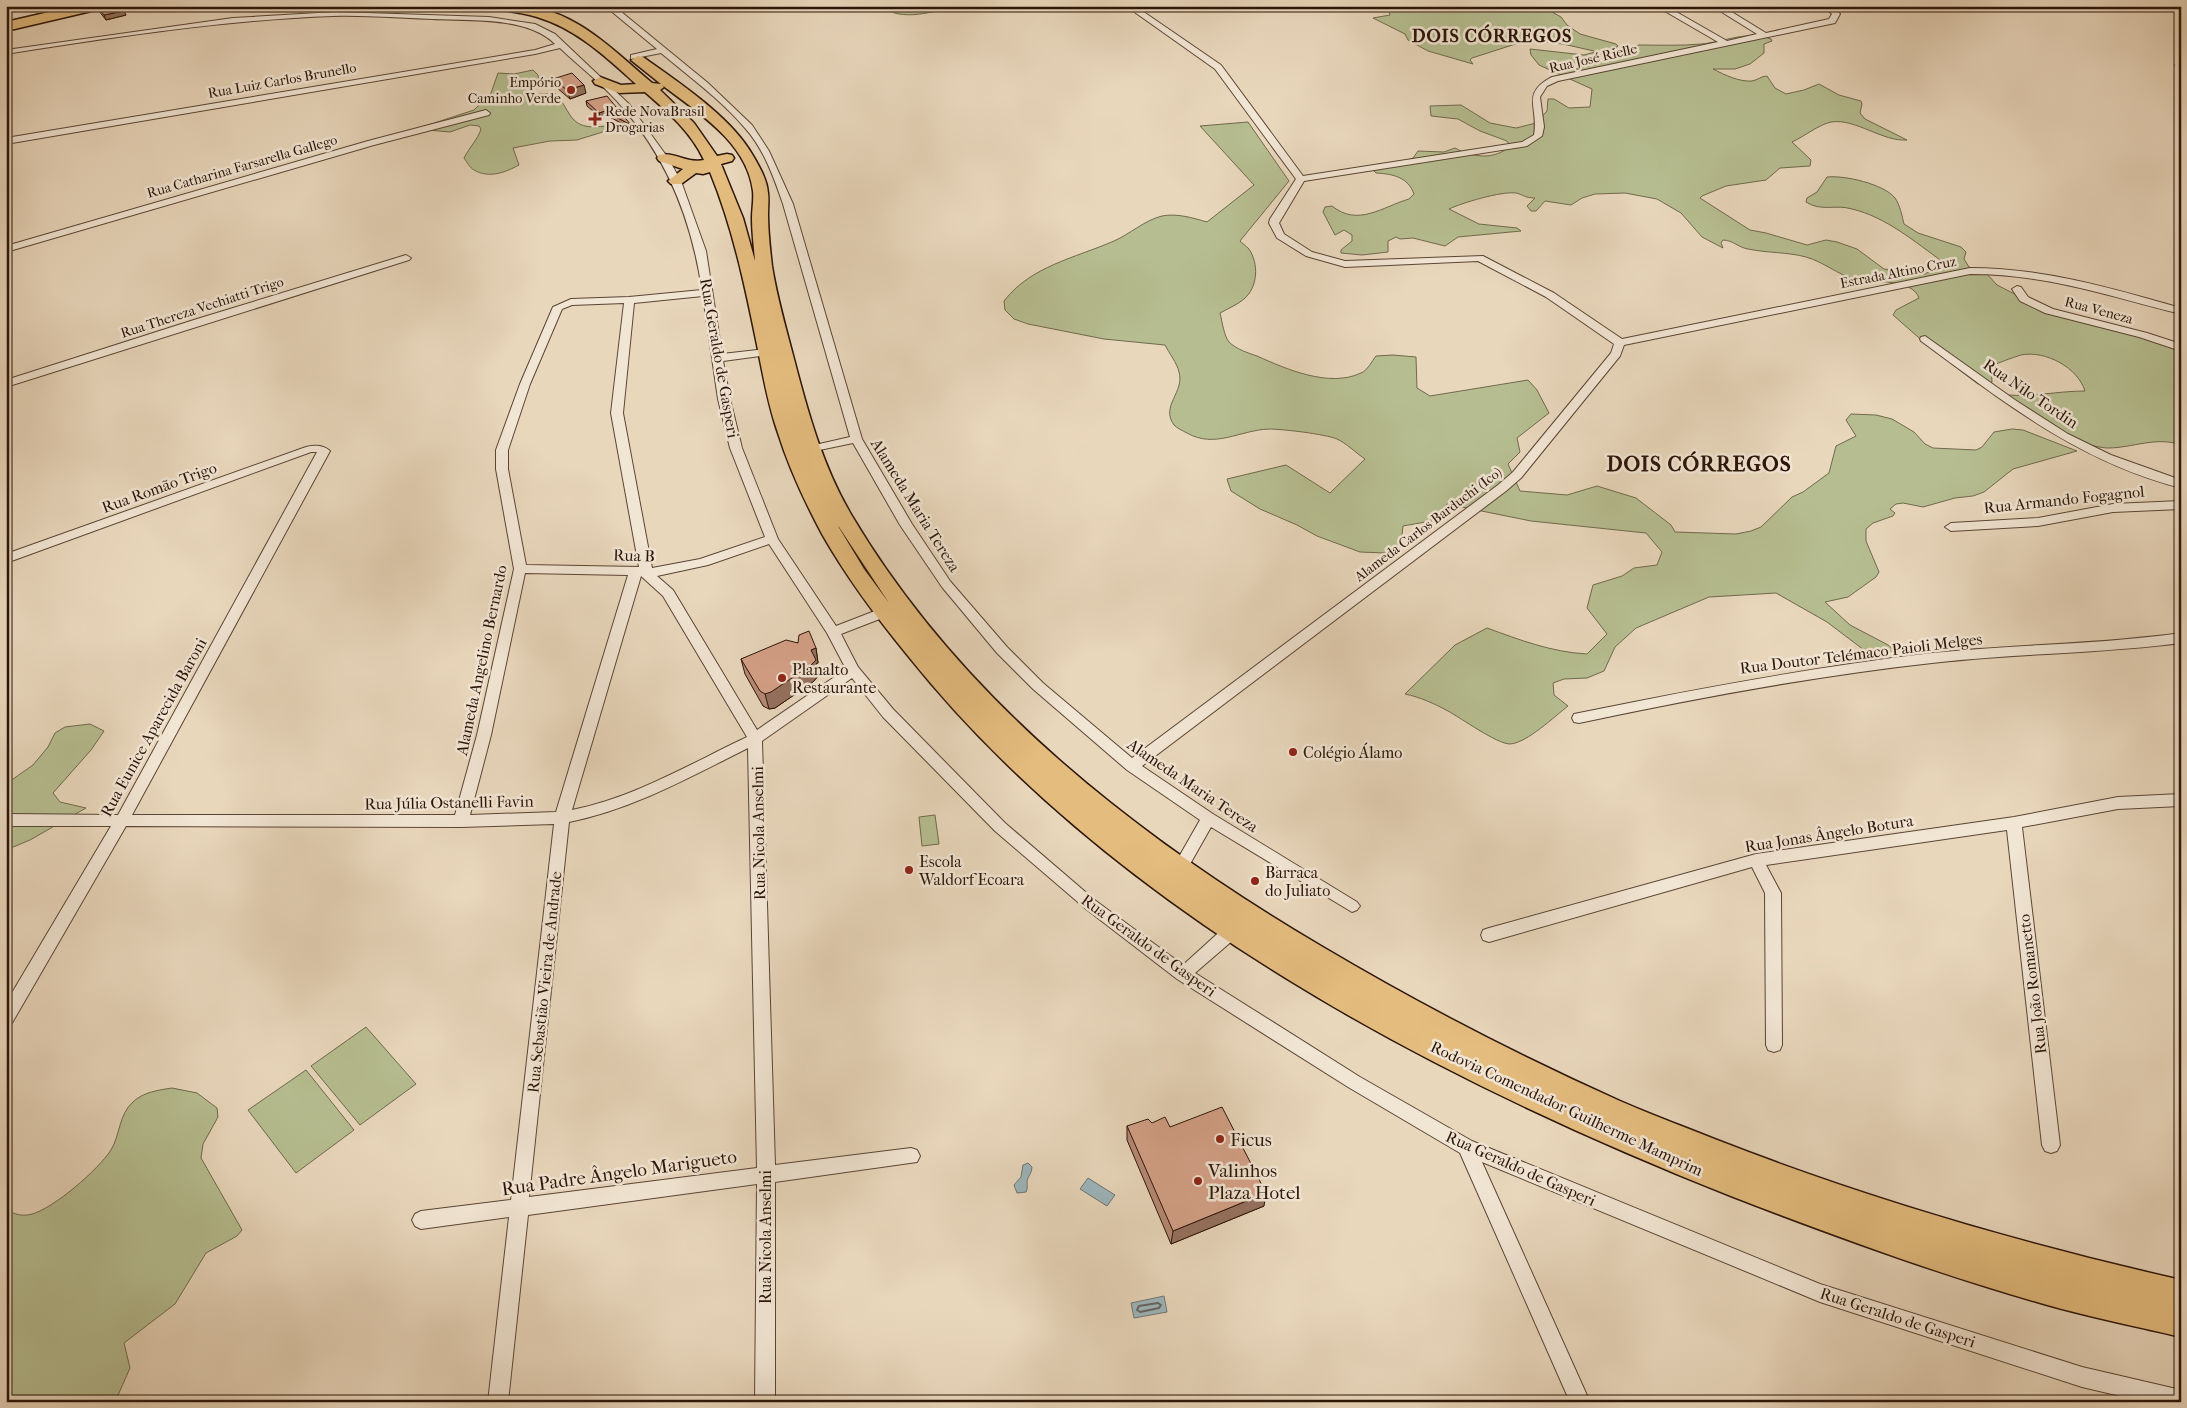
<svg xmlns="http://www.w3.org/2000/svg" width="2187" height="1408" font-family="'IM FELL French Canon',serif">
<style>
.green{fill:#b6be91;stroke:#70694c}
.water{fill:#9db6bd;stroke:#6f7575}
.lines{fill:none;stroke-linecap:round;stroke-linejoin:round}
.shore{stroke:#646562;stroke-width:2}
.street-casing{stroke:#5a4535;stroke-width:2}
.primary-casing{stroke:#2b1408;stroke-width:3}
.highway-casing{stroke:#2b1408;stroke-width:3}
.street{fill:#f1e5d3;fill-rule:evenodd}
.primary{fill:#e4bc7e;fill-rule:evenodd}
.highway{fill:#e4bc7e;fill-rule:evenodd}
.wall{fill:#b78a75;stroke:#2b1408}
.shaded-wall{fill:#95715f;stroke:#2b1408}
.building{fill:#d5a188;stroke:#2b1408}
.poi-dot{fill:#8f2418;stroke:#f1e5d3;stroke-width:2}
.labels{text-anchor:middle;stroke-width:5;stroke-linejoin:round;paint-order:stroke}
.far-street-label{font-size:14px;fill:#2b1408;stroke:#f1e5d3}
.far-poi-label{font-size:14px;fill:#2b1408;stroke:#f1e5d3;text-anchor:end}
.street-label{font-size:16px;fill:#2b1408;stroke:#f1e5d3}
.poi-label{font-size:16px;fill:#2b1408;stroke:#f1e5d3;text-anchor:start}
.far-district-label{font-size:18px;font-weight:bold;letter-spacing:1px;fill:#2b1408;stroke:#f1e5d3}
.near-poi-label{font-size:19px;fill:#2b1408;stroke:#f1e5d3;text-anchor:start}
.near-street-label{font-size:19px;fill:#2b1408;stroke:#f1e5d3}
.district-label{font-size:21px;font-weight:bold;letter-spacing:1px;fill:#2b1408;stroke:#f1e5d3}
</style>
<rect width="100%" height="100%" fill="#e9d7bc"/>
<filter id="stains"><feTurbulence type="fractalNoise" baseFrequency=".004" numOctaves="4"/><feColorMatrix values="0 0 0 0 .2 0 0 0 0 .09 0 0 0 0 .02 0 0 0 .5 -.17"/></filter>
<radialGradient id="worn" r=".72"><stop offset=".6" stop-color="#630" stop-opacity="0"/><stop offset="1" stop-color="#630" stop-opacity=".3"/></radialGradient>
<!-- green -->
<path class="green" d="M881,6H958C934,11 902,23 881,6Z
M1385,6H1547L1545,8L1561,17L1567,25L1580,34L1616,44L1618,46L1611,51L1617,53L1630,52L1638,45C1659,45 1680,46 1701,44C1725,42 1747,30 1771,39L1772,41L1764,44V53L1750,64L1735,69H1713C1725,75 1739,82 1752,81C1758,80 1761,76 1767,76L1775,88L1786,94L1804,90L1819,84L1839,95L1861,101L1862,104L1860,113L1865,119L1907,140C1883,142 1855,118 1831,122C1818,125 1805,136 1792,142L1811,160L1810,166L1780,168L1766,180L1726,186L1702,196L1700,198L1750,230L1766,233L1807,245L1826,240L1837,242L1857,249L1884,269L1925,274L1943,264V262C1915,242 1886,217 1852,209C1836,204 1821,212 1806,202L1807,198L1817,192L1827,177C1844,175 1884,184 1895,198C1900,205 1902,216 1904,224L1918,233L1961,247L1966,252L1964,259L1969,267L1987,274L1997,285L2038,306L2181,349V445C2157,436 2132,448 2108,448C2093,448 2054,434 2042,425C2030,416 2019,405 2007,395C2033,397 2059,391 2085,391C2078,368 2046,350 2021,355C2011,358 2001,362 1991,366L1992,382L1986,384H1978L1926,344L1893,315L1896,310L1919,298C1912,278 1873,283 1855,279C1838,275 1824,262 1806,257C1788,252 1767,253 1748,249C1740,248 1732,240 1723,240L1721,243L1723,248L1702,237L1681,213L1657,199L1625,193L1595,194L1582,198L1571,205L1545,201L1536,211H1531L1527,206L1535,198C1525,198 1524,195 1516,193C1501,191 1462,203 1449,209L1479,224L1517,228L1521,231L1458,237L1445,246L1413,238L1400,239L1396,237L1388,241V252L1362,255L1341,253V250L1352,241V235L1344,230L1335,235L1323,212L1325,207L1332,206C1358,227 1382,207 1409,199L1414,194C1408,177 1393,174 1376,173L1373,170L1375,167L1408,160L1413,158L1418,151L1444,152L1455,148C1473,158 1495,160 1510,146L1507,141L1480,131L1458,119L1431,116L1430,106L1461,105L1490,123L1516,128L1536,123L1547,111L1548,99H1554L1569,108L1590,107L1592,89L1539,65L1531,55L1530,49L1584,55L1595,52L1594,51L1563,44L1528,40L1472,58L1470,60L1473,64L1428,51L1408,40L1405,34L1373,18L1390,15L1389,10Z
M533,70L538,75L539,81L531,95L555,93C564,102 567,113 574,120C585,131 604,126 617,124L606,131L577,140L550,141L513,148L519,165C506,172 489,179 474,170C470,168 467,162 464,158C469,148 478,139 481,129L479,126L470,125L450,132L416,129L474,110L491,93L498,73L514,74Z
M1248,122L1289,181L1240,241C1242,243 1246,246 1249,249C1259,264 1258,287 1244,299C1237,305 1227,309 1220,313C1222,321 1224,336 1229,342C1236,349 1248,353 1257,356C1286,369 1329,388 1361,373C1367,371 1372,361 1376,356L1393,355L1416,357L1417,388L1430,396L1528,380L1537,390L1549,413L1517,438L1520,452L1508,464L1520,491L1567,495L1597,486L1636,498L1671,525L1675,532L1736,534L1751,531L1761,527L1792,497L1803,492L1829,473L1836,446L1856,436L1846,420L1851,414L1876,415L1892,419L1914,432L1925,444L1933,448L1976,450L1982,447L1994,432L2012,429L2023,430L2077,451L2013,469L1984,492L1973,496L1955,498L1923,507L1903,503L1896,504L1890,509L1895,513L1893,516L1873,523L1866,529V541L1879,572L1876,577L1848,597L1825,602L1850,625L1890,646L1893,651L1883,652L1864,650L1827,622L1776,593L1709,597L1636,628L1615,647L1604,671L1587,678L1564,679L1553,683L1554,695L1568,706C1555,716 1527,743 1510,744C1497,744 1461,718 1448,711C1435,704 1420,697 1405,694L1455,645L1487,628C1520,640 1551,652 1587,654L1607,634L1587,608L1593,585L1622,576L1634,568L1657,565L1662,552L1646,533L1531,521L1447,504L1437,520L1403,526L1401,544L1385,553L1360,552L1317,536L1297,525L1260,509L1231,491L1227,479L1286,465L1330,493L1365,459C1356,453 1346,443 1337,439C1325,434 1282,429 1269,429C1240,430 1215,449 1187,433C1183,431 1177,428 1174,425C1160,406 1185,392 1179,372C1177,363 1169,353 1165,345L1104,339L1028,324L1014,319L1005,310L1004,301C1031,266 1075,258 1114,241C1130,234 1145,220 1162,216C1177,213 1193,218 1207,222L1254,185L1200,126Z
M90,724L104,731L91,750L53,793L60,802L86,808L30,840L6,850V784L33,765L48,747L55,733L65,727Z
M935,815L939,844L922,846L919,817Z
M366,1027L416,1084L360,1125L311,1066Z
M306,1070L354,1130L296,1173L248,1110Z
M172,1088L197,1093L217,1108L218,1117L203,1144L201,1158L242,1230L237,1236L206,1253L175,1304L124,1343L130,1368L115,1402H6V1210C15,1214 22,1217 32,1214C54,1208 98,1170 111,1150C120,1135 119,1114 133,1102C143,1092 159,1090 172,1088Z"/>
<!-- water -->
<path class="water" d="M1028,1163L1032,1167C1032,1173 1028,1176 1027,1181C1027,1186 1028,1188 1026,1192L1017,1193L1014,1185L1021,1177L1023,1165Z
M1088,1178L1115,1195L1107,1206L1080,1189Z
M1164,1296L1167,1312L1134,1318L1131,1303Z"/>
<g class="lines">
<!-- shore -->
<path class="shore" d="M1158,1303L1161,1305L1159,1308L1140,1312L1137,1310L1139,1306Z"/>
<defs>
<path id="street" d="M605,6H614L708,83L752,125L769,151L793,204L862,439L912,524L950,581L1007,647L1043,683L1132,758L1498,485L1513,472L1611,353L1614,344L1546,297L1478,261L1345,267L1306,256L1277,238L1269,223L1270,219L1296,179L1215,69L1126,6H1135L1221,65L1303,176L1522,142L1534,135C1539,107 1520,94 1552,77L1718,42L1656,6H1666L1727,41L1757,34L1712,6H1722L1766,33L1829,19L1832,14L1823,6H1832L1840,14L1835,23L1558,81L1547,86L1540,97L1544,127L1542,136L1527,146L1304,181L1279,223L1284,234L1312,252L1345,261L1483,256L1554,293L1622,339L1970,268C2043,268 2111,288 2181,308V314C2108,296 2047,274 1970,274L1624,345L1620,356L1521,478L1506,491L1142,766L1213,814L1357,902L1360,906L1357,910L1352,912L1211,827L1185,873L1180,875L1175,873L1172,869L1200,820L1127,770L1033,689L997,653L942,587L900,525L853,443L810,452L806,451L804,449L806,447L850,437L783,204C774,178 764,149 745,128C721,100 690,77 661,53L631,59V55L657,49Z
M335,12L489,17L535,24L555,34L629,104L668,158L681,181L706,251L722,354L767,349L772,352L767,355L723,361L730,399L742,448L778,539L836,626L880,609H890L891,612L890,615L841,634L858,667L893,709L1005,823L1096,901L1183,965L1227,925L1233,924L1239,925L1241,930L1239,935L1195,973L1360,1077L1472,1141L1820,1284L2082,1367L2181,1390V1402H2146L2082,1387L1820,1302L1482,1162L1590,1402H1570L1460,1153L1348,1087L1177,979L1086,909L995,831L883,717L852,678L762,741L775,1165L911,1148L917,1150L920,1156L917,1162L775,1182V1402H755L757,1184L528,1215L508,1402H488L509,1217L421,1229L415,1226L412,1220L415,1214L421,1211L511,1200L554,824L461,827L126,826L12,1023L6,1025V1003L111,826H6V814L118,815L317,452H311L6,563V554L306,447C314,445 324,445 330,451L132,815H455L477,735L514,569L496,469V450L520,384L553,307L571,299L629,297L702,290C692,222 669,161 623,108C605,86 581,68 560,48L535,54L6,144V138L535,50L555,44C527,16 469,21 432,19C399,18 366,15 333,16C224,20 115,37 6,54V50L233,18ZM703,296L718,399L730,448L765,537L700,559L652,568L623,413L634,303ZM624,303L611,413L639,567L526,565L508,469V450L530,384L562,309L572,305ZM769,544L827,633L846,669L757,730L673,590L657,576L708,565ZM525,573L628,575L556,812L470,815L491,735ZM641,576L663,596L747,737C690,764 633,798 572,810ZM748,748L757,1168L529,1197L569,822C633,809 690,777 748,748Z
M2178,62H2181V72H2178L2175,65Z
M486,110L490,113L489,115L374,145L6,252V246L368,141Z
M406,255L411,258L409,260L6,387V380L197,319Z
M2017,286L2021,287L2028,297L2053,309L2147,333L2181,344V351L2139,337L2045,313L2020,301L2012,289Z
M1925,336L2015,400L2068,434L2111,455L2181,480V488C2079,462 2004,402 1921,341L1920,339L1921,337Z
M2181,501V509L2113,512L2038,526L1951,531L1945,527L1951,523L2038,518L2113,504Z
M2181,633V643C2098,654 2015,653 1932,663C1814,676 1696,698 1579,723L1574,722L1572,718L1574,714L1579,713C1696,689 1814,667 1932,653C2015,644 2098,645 2181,633Z
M2181,794V806L2118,809L2022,827L2060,1145L2057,1151L2051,1153L2045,1151L2042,1145L2007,830L1766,865L1781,893L1782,1045L1780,1050L1774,1052L1768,1050L1766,1045L1765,893L1752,867L1489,942L1483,940L1481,935L1483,930L1489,928L1756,854L2014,817L2118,797Z"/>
<path id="primary" d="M497,6C506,6 515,6 524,6C576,10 615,52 652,83L661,84L631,60L638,56L643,57C679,83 730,116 752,154C759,166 767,179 768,193C769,200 768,207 768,214C768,231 770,249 772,266C777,298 786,328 794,359C808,413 823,467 852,516C962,701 1138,838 1321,946C1417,1003 1517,1055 1620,1101C1652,1115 1685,1127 1717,1140C1868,1199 2023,1244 2181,1280V1337C2135,1326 2089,1317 2044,1304C1938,1274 1834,1236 1731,1196C1433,1078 1113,911 909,657C877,618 847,578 822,534C805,502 789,468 778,433C768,405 763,375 757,345C745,286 733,228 710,172L703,174L696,173L681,184H671L668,181L683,169L659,161L657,158L659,155C674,151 687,164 704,160C691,132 668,112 645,92L619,93L595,84L593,81L600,77L621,85L636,84C606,57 577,29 537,17C524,13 511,12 499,9ZM662,85C697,112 747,142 753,191C754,200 752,209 752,218C752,233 754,247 755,261L743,218L721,164L732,161L734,158L732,155L727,154L717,156L694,123L660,90L664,87ZM838,526L839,527L889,603L864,569Z"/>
<path id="highway" d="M75,6H102L100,9L6,31V22Z"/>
</defs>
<!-- street casing -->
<use href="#street" class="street-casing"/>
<!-- primary casing -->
<use href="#primary" class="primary-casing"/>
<!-- highway casing -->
<use href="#highway" class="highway-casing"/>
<!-- street -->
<use href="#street" class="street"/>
<!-- primary -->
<use href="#primary" class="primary"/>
<!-- highway -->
<use href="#highway" class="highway"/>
</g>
<!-- wall -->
<path class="wall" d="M97,7L126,15L106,20L99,11Z
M553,79L586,93L570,99L556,87Z
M586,101L631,125L632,129L606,115L600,117L587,106Z
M798,643L816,648L818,663L816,664L819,675L813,682L775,708L769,709L763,706L745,674L741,659Z
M1127,1126L1170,1127L1264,1206L1171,1244L1127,1140Z"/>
<!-- shaded-wall -->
<path class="shaded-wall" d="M124,11L126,15L106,20L104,15Z
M584,85L586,93L570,99L567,90Z
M605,111L606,115L600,117L599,113Z
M816,648L818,663L816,664L819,675L813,682L775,708L769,709L765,694L811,650Z
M1266,1193L1264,1206L1171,1244L1173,1231Z"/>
<!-- building -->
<path class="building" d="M98,6H120L124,11L104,15L97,7Z
M572,73L584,85L567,90L553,79Z
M607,96L631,125L605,111L599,113L586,101Z
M809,631L816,648L811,650L816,660L810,666L771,692L765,694L760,691L741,659L786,640L798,643L799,635Z
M1222,1107L1266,1193L1173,1231L1127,1126L1148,1119L1152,1123L1165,1117L1170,1127Z"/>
<!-- markers -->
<g class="poi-dot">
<circle cx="571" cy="90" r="5"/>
<path d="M592.5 111.5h5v5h5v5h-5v5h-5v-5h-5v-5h5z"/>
<circle cx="782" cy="678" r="5"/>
<circle cx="1293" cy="752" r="5"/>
<circle cx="909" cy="870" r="5"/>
<circle cx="1255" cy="881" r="5"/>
<circle cx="1220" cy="1139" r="5"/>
<circle cx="1198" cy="1181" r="5"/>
</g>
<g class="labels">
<!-- far-street labels -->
<g class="far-street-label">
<text transform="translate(1593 58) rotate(-13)" y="5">Rua José Rielle</text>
<text transform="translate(282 80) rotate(-10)" y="5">Rua Luiz Carlos Brunello</text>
<text transform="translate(242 166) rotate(-16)" y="5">Rua Catharina Farsarella Gallego</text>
<text transform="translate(1898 272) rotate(-11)" y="5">Estrada Altino Cruz</text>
<text transform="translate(202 307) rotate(-18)" y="5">Rua Thereza Vechiatti Trigo</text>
<text transform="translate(2099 310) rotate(15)" y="5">Rua Veneza</text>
<text transform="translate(1428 524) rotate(-37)" y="5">Alameda Carlos Barduchi (Ico)</text>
</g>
<!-- far-poi labels -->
<g class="far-poi-label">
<text x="561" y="87">Empório<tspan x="561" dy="16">Caminho Verde</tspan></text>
<text x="605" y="116" text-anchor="start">Rede NovaBrasil<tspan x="605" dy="16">Drogarias</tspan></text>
</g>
<!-- street labels -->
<g class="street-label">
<text transform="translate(720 358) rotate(80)" y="6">Rua Geraldo de Gasperi</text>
<text transform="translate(2031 393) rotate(34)" y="6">Rua Nilo Tordin</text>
<text transform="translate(159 487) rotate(-20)" y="6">Rua Romão Trigo</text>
<text transform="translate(2064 499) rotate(-6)" y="6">Rua Armando Fogagnol</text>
<text transform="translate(916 505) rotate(58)" y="6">Alameda Maria Tereza</text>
<text transform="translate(634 555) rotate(2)" y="6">Rua B</text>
<text transform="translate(1861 653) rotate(-7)" y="6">Rua Doutor Telémaco Paioli Melges</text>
<text transform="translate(481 660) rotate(-78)" y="6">Alameda Angelino Bernardo</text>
<text transform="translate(153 727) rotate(-61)" y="6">Rua Eunice Aparecida Baroni</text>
<text transform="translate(1193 785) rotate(34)" y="6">Alameda Maria Tereza</text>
<text transform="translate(449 802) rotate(-1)" y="6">Rua Júlia Ostanelli Favin</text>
<text transform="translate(758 833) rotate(-91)" y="6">Rua Nicola Anselmi</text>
<text transform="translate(1829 833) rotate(-9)" y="6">Rua Jonas Ângelo Botura</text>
<text transform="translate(1149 945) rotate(36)" y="6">Rua Geraldo de Gasperi</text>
<text transform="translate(544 982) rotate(-84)" y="6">Rua Sebastião Vieira de Andrade</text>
<text transform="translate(2032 984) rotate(-97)" y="6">Rua João Romanetto</text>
<text transform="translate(1567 1108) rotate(25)" y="6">Rodovia Comendador Guilherme Mamprim</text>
<text transform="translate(1521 1168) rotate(24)" y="6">Rua Geraldo de Gasperi</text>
<text transform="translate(765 1237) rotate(-90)" y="6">Rua Nicola Anselmi</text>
<text transform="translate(1898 1317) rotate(18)" y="6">Rua Geraldo de Gasperi</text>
</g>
<!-- poi labels -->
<g class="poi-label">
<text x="792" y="675">Planalto<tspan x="792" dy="18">Restaurante</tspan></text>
<text x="1303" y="758">Colégio Álamo</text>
<text x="919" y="867">Escola<tspan x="919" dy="18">Waldorf Ecoara</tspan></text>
<text x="1265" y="878">Barraca<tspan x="1265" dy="18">do Juliato</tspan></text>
</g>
<!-- far-district labels -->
<g class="far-district-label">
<text x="1492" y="42">DOIS CÓRREGOS</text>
</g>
<!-- near-poi labels -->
<g class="near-poi-label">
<text x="1230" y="1146">Ficus</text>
<text x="1208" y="1177">Valinhos<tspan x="1208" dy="22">Plaza Hotel</tspan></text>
</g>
<!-- near-street labels -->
<g class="near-street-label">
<text transform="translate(619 1172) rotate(-8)" y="7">Rua Padre Ângelo Marigueto</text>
</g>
<!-- district labels -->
<g class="district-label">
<text x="1699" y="471">DOIS CÓRREGOS</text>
</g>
</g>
<!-- margin -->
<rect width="2187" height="1408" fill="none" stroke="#e9d7bc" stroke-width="25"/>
<rect x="8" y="8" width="2172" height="1393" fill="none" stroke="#2b1408" stroke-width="2.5"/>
<rect x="12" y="12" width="2162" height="1383" fill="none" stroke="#2b1408"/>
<rect width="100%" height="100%" filter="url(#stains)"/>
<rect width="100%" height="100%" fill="url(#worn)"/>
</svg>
